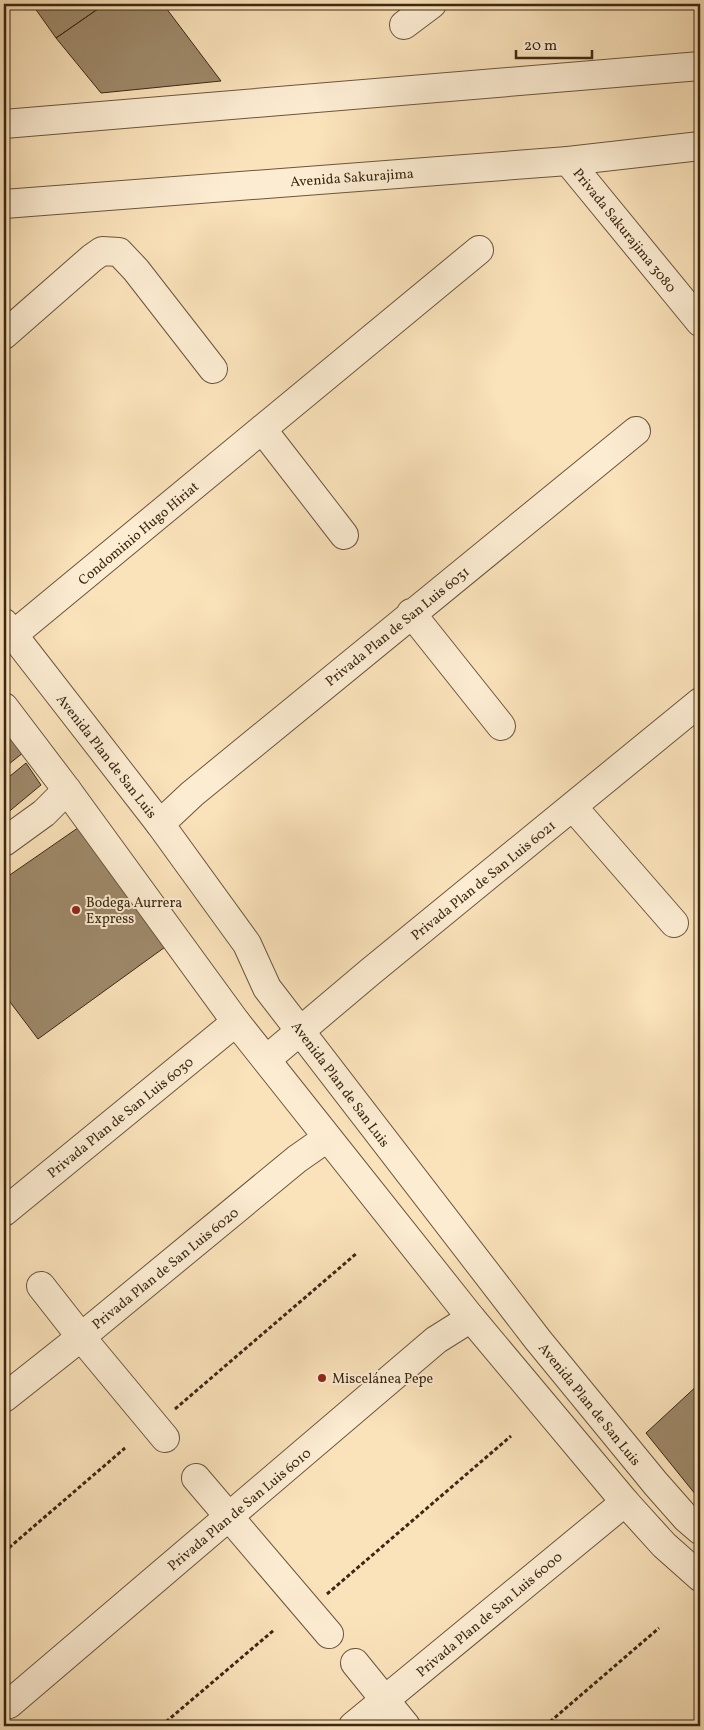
<svg xmlns="http://www.w3.org/2000/svg" width="704" height="1730" font-family="Vollkorn,serif">
<style>
.building{fill:#9e896a;stroke:#3b2813}
.lines{fill:none;stroke-linecap:round;stroke-linejoin:round}
.minor-casing{stroke:#6b563d;stroke-width:30}
.tertiary-casing{stroke:#6b563d;stroke-width:30}
.path{stroke:#3b2813;stroke-width:3;stroke-dasharray:4 2.5;stroke-linecap:butt}
.minor{stroke:#fcecd2;stroke-width:28}
.tertiary{stroke:#fcecd2;stroke-width:28}
.poi-dot{fill:#8f2418;stroke:#fcecd2;stroke-width:2}
.labels{text-anchor:middle;stroke-width:4;stroke-linejoin:round;paint-order:stroke}
.street-label{font-size:14px;fill:#3b2813;stroke:#fcecd2}
.poi-label{font-size:14px;fill:#3b2813;stroke:#fcecd2;text-anchor:start}
</style>
<rect width="100%" height="100%" fill="#fae2ba"/>
<filter id="stains"><feTurbulence type="fractalNoise" baseFrequency=".004" numOctaves="4"/><feColorMatrix values="0 0 0 0 .2 0 0 0 0 .09 0 0 0 0 .02 0 0 0 .5 -.17"/></filter>
<radialGradient id="worn" r=".72"><stop offset=".6" stop-color="#630" stop-opacity="0"/><stop offset="1" stop-color="#630" stop-opacity=".3"/></radialGradient>
<!-- building -->
<path class="building" d="M32,4H105L56,38Z
M105,4H163L221,81L101,93L56,38Z
M4,727L24,752L4,768Z
M26,763L41,785L6,814L4,811V781Z
M85,823L172,942L38,1039L4,994V879Z
M700,1383V1500L646,1433Z"/>
<g class="lines">
<defs>
<path id="minor" d="M404,25L432,4
M568,161L700,322
M4,335L92,258L102,251L119,252L136,270L213,369
M262,429L344,535
M411,613L501,726
M13,635L479,250
M573,807L674,923
M160,824L192,794L636,431
M4,842L44,813L67,790
M267,1059L370,972L700,702
M4,1212L236,1022
M41,1286L81,1337L165,1438
M4,1398L81,1337L297,1159L327,1138
M196,1478L329,1634
M355,1663L406,1726
M9,1704L436,1340L471,1318
M353,1726L625,1502"/>
<path id="tertiary" d="M4,124L700,66
M4,204L568,161L700,146
M4,623L160,824L247,944L267,988L538,1340L656,1484L686,1518L700,1530
M4,707L67,790L236,1022L471,1318L625,1502L664,1545L700,1577"/>
</defs>
<!-- minor casing -->
<use href="#minor" class="minor-casing"/>
<!-- tertiary casing -->
<use href="#tertiary" class="tertiary-casing"/>
<!-- path -->
<path class="path" d="M175,1409L357,1253
M4,1552L125,1448
M327,1594L511,1436
M161,1726L274,1630
M545,1726L659,1628"/>
<!-- minor -->
<use href="#minor" class="minor"/>
<!-- tertiary -->
<use href="#tertiary" class="tertiary"/>
</g>
<!-- markers -->
<g class="poi-dot">
<circle cx="76" cy="910" r="5"/>
<circle cx="322" cy="1378" r="5"/>
</g>
<g class="labels">
<!-- street labels -->
<g class="street-label">
<text transform="translate(352 177) rotate(-4)" y="5">Avenida Sakurajima</text>
<text transform="translate(625 230) rotate(51)" y="5">Privada Sakurajima 3080</text>
<text transform="translate(138 533) rotate(-40)" y="5">Condominio Hugo Hiriat</text>
<text transform="translate(397 626) rotate(-39)" y="5">Privada Plan de San Luis 6031</text>
<text transform="translate(107 756) rotate(52)" y="5">Avenida Plan de San Luis</text>
<text transform="translate(483 880) rotate(-39)" y="5">Privada Plan de San Luis 6021</text>
<text transform="translate(341 1084) rotate(53)" y="5">Avenida Plan de San Luis</text>
<text transform="translate(120 1117) rotate(-39)" y="5">Privada Plan de San Luis 6030</text>
<text transform="translate(165 1268) rotate(-39)" y="5">Privada Plan de San Luis 6020</text>
<text transform="translate(590 1404) rotate(51)" y="5">Avenida Plan de San Luis</text>
<text transform="translate(239 1509) rotate(-40)" y="5">Privada Plan de San Luis 6010</text>
<text transform="translate(489 1614) rotate(-40)" y="5">Privada Plan de San Luis 6000</text>
</g>
<!-- poi labels -->
<g class="poi-label">
<text x="86" y="907">Bodega Aurrera<tspan x="86" dy="16">Express</tspan></text>
<text x="332" y="1383">Miscelánea Pepe</text>
</g>
</g>
<!-- margin -->
<rect width="704" height="1730" fill="none" stroke="#fae2ba" stroke-width="20"/>
<rect x="5" y="5" width="694" height="1720" fill="none" stroke="#3b2813" stroke-width="2.5"/>
<rect x="10" y="10" width="684" height="1710" fill="none" stroke="#3b2813"/>
<!-- scale -->
<path d="M516 50v8h76v-8" fill="none" stroke="#3b2813" stroke-width="2.5"/>
<text x="524" y="50" font-size="15" fill="#3b2813" stroke="#fcecd2" stroke-width="4" paint-order="stroke">20 m</text>
<rect width="100%" height="100%" filter="url(#stains)"/>
<rect width="100%" height="100%" fill="url(#worn)"/>
</svg>
